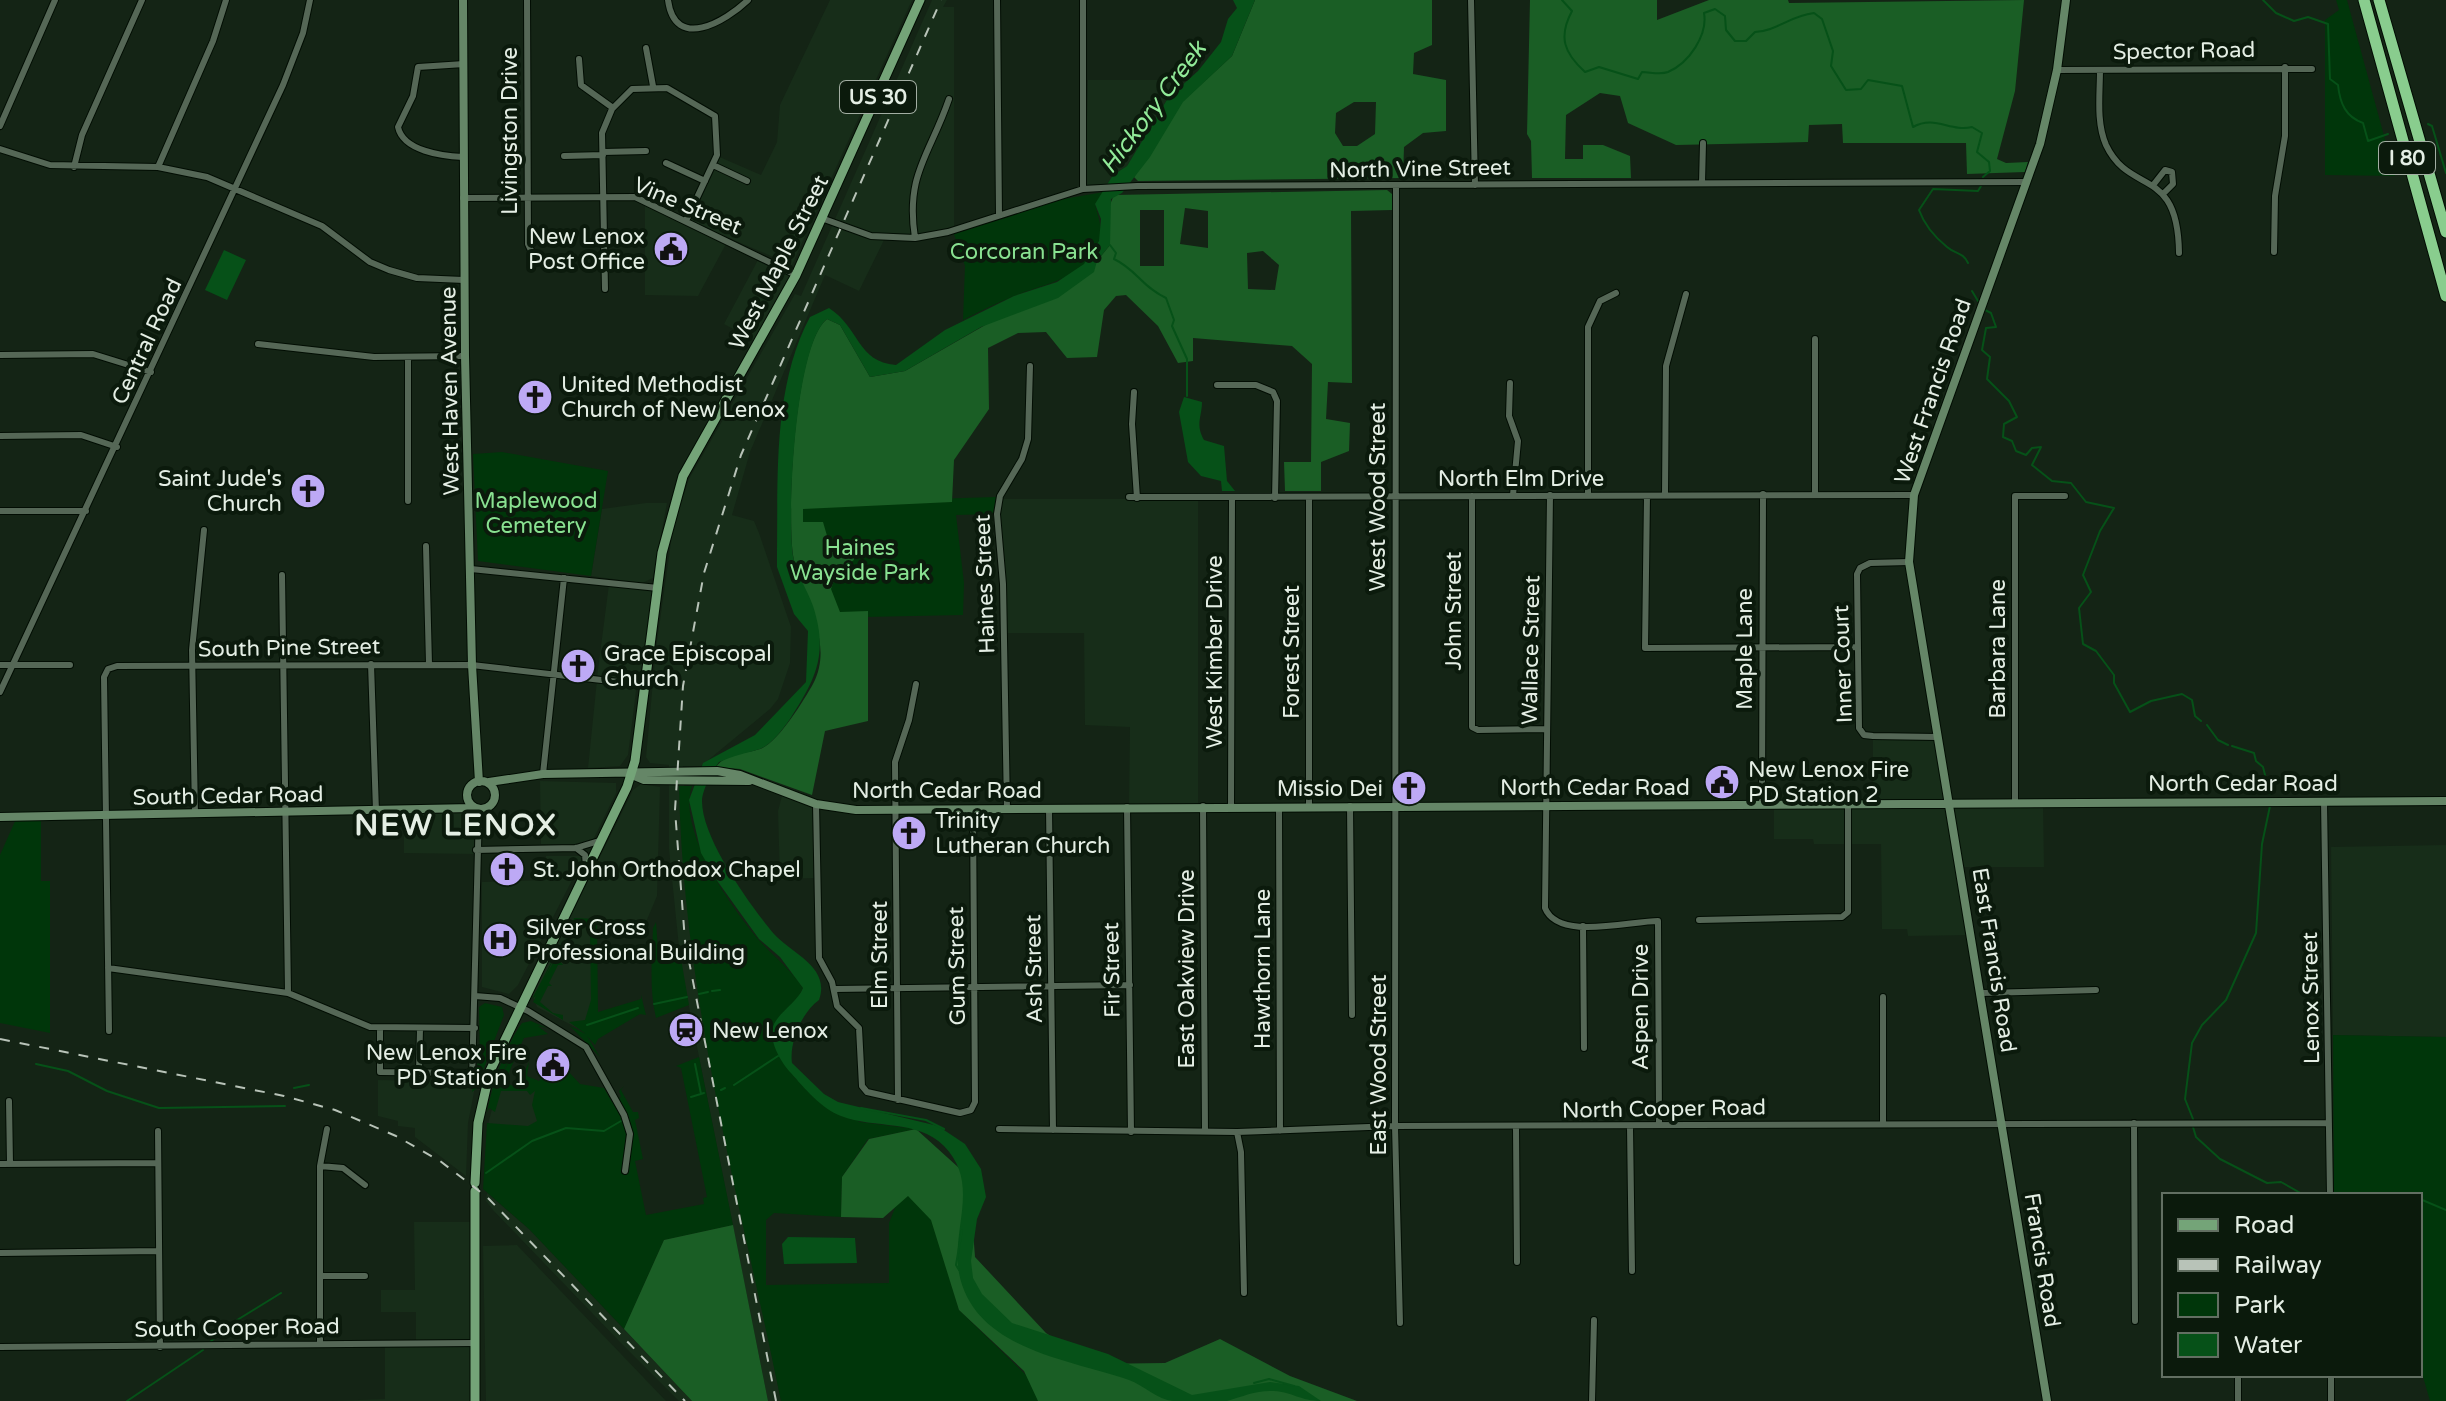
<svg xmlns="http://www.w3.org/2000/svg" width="2446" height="1401" font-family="'Varela Round',sans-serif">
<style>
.built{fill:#172d19}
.green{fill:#00360a}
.forest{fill:#1a5e25;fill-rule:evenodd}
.water{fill:#065118}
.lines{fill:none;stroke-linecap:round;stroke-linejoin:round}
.stream{stroke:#065118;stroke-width:2}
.street-casing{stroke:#020d03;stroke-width:8}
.secondary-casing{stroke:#020d03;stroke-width:10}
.primary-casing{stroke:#020d03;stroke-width:11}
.highway-casing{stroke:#020d03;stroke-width:13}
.street{stroke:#556756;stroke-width:6}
.secondary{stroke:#658667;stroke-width:8}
.primary{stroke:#74a478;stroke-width:9}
.highway{stroke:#89cd8e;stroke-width:11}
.rail{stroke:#b8c3b8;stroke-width:2;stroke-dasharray:10 10;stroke-linecap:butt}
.labels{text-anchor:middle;stroke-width:8;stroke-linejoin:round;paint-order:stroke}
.shield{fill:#0b1a0c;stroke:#a3aea3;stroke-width:2}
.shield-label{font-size:20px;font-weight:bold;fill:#e4eee4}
.street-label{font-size:22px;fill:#e4eee4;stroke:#0b1a0c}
.poi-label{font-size:22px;fill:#e4eee4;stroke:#0b1a0c;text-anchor:start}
.park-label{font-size:22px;fill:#89e291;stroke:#0b1a0c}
.water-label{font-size:24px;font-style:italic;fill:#92eb99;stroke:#0b1a0c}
.district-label{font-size:30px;font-weight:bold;letter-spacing:2px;fill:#e4eee4;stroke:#0b1a0c}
</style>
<rect width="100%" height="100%" fill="#142415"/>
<!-- built -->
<path class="built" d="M830,0H912L792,265L685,219L715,155L761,175L777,142L780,105Z
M932,0H947L943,7H954V229L884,240L859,291L825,275L750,452L732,515L754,521L759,533L791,627L790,663L778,699L770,709L701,766H683L700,997L781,1401H768L681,967L669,849V765L650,763L646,757L656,649L673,528L689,479L795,294L801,296Z
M1088,80H1188L1168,98L1127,166L1113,175L1108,185L1085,188Z
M645,203L727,242L698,296L645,295Z
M759,258L794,276L759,343L724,324Z
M1001,499H1198V805L1129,806L1130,727L1085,725L1084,633H1005L998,513Z
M646,503H667L653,578L642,583L591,576L602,509Z
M609,584L656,589L645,684L597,677Z
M597,680L635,686L636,691L628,755L620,766L588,768Z
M1873,737L1936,738L1972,935L1908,936L1907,929H1882L1881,844H1814L1813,839H1774V804L1873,803Z
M540,781L616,783V793L593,840L586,845L541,844Z
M641,784L660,787L657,896L646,922L590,924L592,1010L582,1029H579L537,1007L532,994L633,790Z
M783,792L816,804L817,878L780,879L778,811Z
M2043,802L2044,867H1961L1950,804Z
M404,811H474L475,854L404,853Z
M2446,845V1037L2333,1035L2331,847Z
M546,856H582L583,859L518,985L509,994L482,987V882L546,880Z
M378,1080L476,1082L468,1123L466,1176L415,1137V1128L398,1126V1121L378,1116Z
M538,1089L539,1127L487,1128L497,1090Z
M487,1193L529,1229L692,1401H679L619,1341L493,1210L486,1201Z
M414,1222H474V1401H332L385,1399V1345L416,1344V1312H381V1290H415Z
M517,1245L576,1307L666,1401H486L483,1246Z"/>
<!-- green -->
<path class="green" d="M2336,0H2347L2395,176L2325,175V20L2339,10Z
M1104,192L1095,204C1098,217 1103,226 1099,240C1090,278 1043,284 1014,296C997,303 980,311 963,320L965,266L954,234L1052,201Z
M502,452L608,471L591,576L478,561L473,454Z
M996,497L994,514L956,515L964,583L963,615L815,618L794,559L792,503Z
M679,786H692C677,830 730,906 758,939C773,956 790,968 803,988L797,1000L775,1023L773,1042L795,1078L860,1122L916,1129L868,1139L842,1177L841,1217L774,1213L766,1220V1285L889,1283V1223L898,1200L908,1195L926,1208L934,1225L959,1310L1028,1377L1044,1401H781C739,1197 683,994 679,786Z
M16,819H41V881H50V1033L0,1023V855Z
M574,918L645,921L646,922L597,923L598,1012L641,999V995L646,1015L640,1014L598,1039L595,1045L587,1036L600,1057L570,1026L586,1034L569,1022L585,1020L591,1000L590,930L588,925H582L581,929L576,930L580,933L570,932Z
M656,922L658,950L679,947L689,1005L656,1018C649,990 652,958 653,928Z
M564,938L545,977L567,938L573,945L568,946L560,961L563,965H558L549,983L552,986H548L540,1002L553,1013L563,1015V1020L533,1002L536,996L532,999Z
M485,1003L502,1007L504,1015L476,1089L472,1092L479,1056L480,1061L479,1007Z
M531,1021L547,1028L538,1026L548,1034L524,1038L517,1053L512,1051L500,1080L512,1054L516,1056L505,1082L517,1088L529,1062L527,1076L539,1081L542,1076C553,1081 559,1079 567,1070L580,1084L604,1088L612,1102L621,1097L619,1091L624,1086L621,1090L633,1112H638L639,1118L635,1120L643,1159L635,1161L646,1215L704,1204L703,1198L707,1197L681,1068L676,1066L699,1057L733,1225L664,1240L624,1329L529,1229L483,1189L487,1123L528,1126L537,1121L532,1105L535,1091L530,1095L527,1091H501L495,1112L489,1108L487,1112C493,1083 504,1049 522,1023Z
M2333,1035L2446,1037V1401H2430L2420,1366V1195H2334Z"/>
<!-- forest -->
<path class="forest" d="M1255,0H1432V45L1414,53L1413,74L1446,80V131L1423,133L1404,147L1403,178L1138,181L1134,177L1182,102L1232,56ZM1354,102H1376L1375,134L1357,146H1343L1335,133L1336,113Z
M1530,0H1657V20L1709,0H1788L1789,3L2024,0L2015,91L1997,159L2006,163L2028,162L2025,172L1967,174L1966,143H1843L1842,124L1809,125L1808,142L1676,145L1628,123L1620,96L1600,93L1566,115L1565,159H1583V145H1603L1630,156L1631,178H1532L1531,141L1527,134Z
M1387,190L1392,194V210L1351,211L1352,383L1328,382L1326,419L1350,423L1349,451L1321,462V491H1285L1284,462H1311L1312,364L1292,346L1193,338V361L1178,363L1158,326L1126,295L1116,296L1104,310L1097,357L1067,358L1046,332L1018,333L988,348L989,409L954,460L952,502L803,509V522H823L830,546L851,543L854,560L838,570L831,589L840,612L868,611V721L825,731L812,795L740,769L716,767C726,753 745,754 760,749C778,743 804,700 813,684C836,640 800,597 793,555C787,513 794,345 827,319L840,325L870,377L905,371L1097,261L1110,245L1109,207L1114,195ZM1185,208L1208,211V248L1180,244ZM1140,210H1164V266H1140ZM1263,251L1279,265L1275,290L1248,289L1247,253Z
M916,1129L969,1177L975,1257L1046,1333L1093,1364L1165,1363L1220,1339L1290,1376L1357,1401H1038L1024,1371L959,1310L931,1220L908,1196L883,1218L841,1217L842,1177L869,1139Z
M733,1225L768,1401H692L624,1329L664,1240Z"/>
<!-- water -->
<path class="water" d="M1233,0H1255L1232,56L1183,102L1150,157L1122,193L1111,199L1110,245L1097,261L1094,272L1058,298L981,327L905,371L870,377L840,325L827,319C795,345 787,514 793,556C797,576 807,589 813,606C829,655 815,680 790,719C783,729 771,745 760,749C746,753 733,756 719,762C713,770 702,790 702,801C702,839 750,905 774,934C791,953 831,967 819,1000C802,1012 789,1042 792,1063L824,1094L838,1102L938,1126L965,1144L981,1169L986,1197L977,1219L971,1261L973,1278L982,1294L1012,1323L1108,1354L1192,1395L1270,1382L1299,1386L1321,1401C1301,1401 1292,1392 1274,1391C1256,1390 1244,1396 1227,1401C1213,1401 1188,1401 1173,1401C1158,1400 1143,1385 1129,1380C1069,1359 974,1350 959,1273C951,1228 981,1184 944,1146C917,1119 875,1129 841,1116C822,1109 804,1088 791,1073C782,1064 771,1045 772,1031C774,1014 797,1004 803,988L780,957L759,939L718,882L701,853L689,800L703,763L755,735L806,682L808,631L794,614L777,567V552C778,476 773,386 810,317L829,308C860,328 857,362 896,365L945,330L1014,296L1057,282L1084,264L1099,241L1101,219L1095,204L1113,175L1127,166L1168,98L1198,71L1221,42L1228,19L1237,8Z
M224,250L246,260L227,300L205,290Z
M1184,397L1202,402C1202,417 1195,424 1204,440L1224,446L1227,481L1235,491H1222L1221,481L1201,476L1188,462L1179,412Z
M788,1237L855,1238L857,1263L784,1264L782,1244Z"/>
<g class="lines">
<!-- stream -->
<path class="stream" d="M1562,0L1572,11C1558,37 1564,53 1585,72L1599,67L1638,79L1642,72C1650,72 1660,75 1668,72C1689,63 1708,35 1704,13L1715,9L1725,16L1726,30L1735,41H1746L1755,32C1777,31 1789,16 1814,13L1822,19L1833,51L1831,66L1846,90L1861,89L1868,80L1902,86L1913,127C1935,115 1950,132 1972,127L1982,133L1977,152L1989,162L1990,171L1983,177
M2263,0L2276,13L2294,21L2308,17L2328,24L2330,79L2338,85C2340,104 2346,117 2363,123L2368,141L2388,134
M2428,124L2432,126L2446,173
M1110,245L1116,253L1114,259C1137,270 1141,286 1166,298L1174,320L1172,326L1187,359V396
M1968,263C1963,252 1955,254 1947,247C1936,238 1924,224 1919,210L1933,189L1978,191L1981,186
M1972,291L1978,301
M1985,310L1991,313L1996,327L1986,328L1982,350L1990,357L1987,379L2009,401L2017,417L2004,424L2003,437L2012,441L2016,451L2026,455L2032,448L2041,447L2032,465L2052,481L2071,483L2086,502L2114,508L2100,531L2083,575L2091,592L2079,608L2083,644L2096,651L2114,675V683L2130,712L2151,701L2182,694L2192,700L2195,716L2201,721
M2207,725L2218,740L2228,745
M2232,746L2254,753L2256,761L2263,767L2270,794
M712,991L720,990
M699,994L708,992
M654,1004L687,997
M587,1025L638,1008
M36,1064L68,1071L107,1091L159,1108L285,1106
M695,1064L701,1094
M734,1085L778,1056
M294,1088L309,1085
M721,1090L725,1088
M691,1097L704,1093
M861,1108L926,1120L944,1129
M2193,1119L2185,1099L2192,1043L2202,1025L2226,1000L2256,933L2262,844L2270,806
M2193,1127L2196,1137L2220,1159L2267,1183L2281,1182L2304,1195
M486,1173L532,1141L566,1128L604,1131L621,1121
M2420,1199L2446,1210
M959,1270L956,1265L962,1230
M208,1344L229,1325L281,1293
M1254,1383L1269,1379L1294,1386
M127,1401L203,1350"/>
<defs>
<path id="street" d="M527,0L528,244L535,259
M668,0C675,52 726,21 748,0
M997,0L999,215
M1471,0L1475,185
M646,48L653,86
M579,59L581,85L613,108
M2057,70L2312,69
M2100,70C2100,94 2096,122 2106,145C2130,196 2178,165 2179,253
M0,126L55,0
M0,149L50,165L158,167L207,177L322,226L370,262L389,270L417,278L464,280
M603,152L646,151
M564,156L603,155
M463,157C442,156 403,151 398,127L413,96L418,67L464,64
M666,163L705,181
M713,165L747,181
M74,167L82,135L142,0
M158,167L213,41L226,0
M1702,183L1703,143
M2154,184L2165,170L2172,172L2173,184L2163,194
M1396,187L1395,1126L1400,1323
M1083,189V0
M463,198L635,197L796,275
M824,219L871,236L915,238L948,232L1083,189L1137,186L2027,182
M915,238C905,174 930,155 949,99
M2274,252L2275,196L2285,136V67
M605,289L602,133L612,109L632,89L667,88L715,116L717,155L686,221
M258,344L374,357L465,356
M0,355L93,354L151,372
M1510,383L1509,416L1518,441L1513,495
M1217,385H1256L1273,392L1277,401L1275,498
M1134,392L1132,424L1137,498
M0,436L81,435L117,447
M1815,494V339
M1550,495L1545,908C1558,941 1629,921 1658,921L1659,1125
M1588,495V327L1600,301L1616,293
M1665,495L1666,366L1686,294
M1472,496V727L1478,730L1547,729
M1647,496L1645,648L1858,647
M1129,497L1914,495
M1309,498V807
M408,501V357
M0,511H86
M426,546L429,664
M1909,562L1870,563L1860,568L1857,574L1859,728L1864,735L1873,736L1937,737
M471,569L658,588
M282,575L288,993
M371,664L376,811
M0,665H70
M0,692L283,85L303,33L310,0
M543,774L564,578
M2015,801V496H2065
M2324,801L2330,1195
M1762,803L1763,494
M816,804L819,958L832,982L837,1006L859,1028L862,1086L867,1092L960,1113L971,1110L975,1102L973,809
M1203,806L1205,1131
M1231,806L1232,498
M1350,806L1352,1015
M1127,807L1131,1132
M1279,807L1280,1131
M1049,808L1053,1130
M1007,809L1003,584L997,514L1000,496L1022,459L1028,439L1030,366
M195,814L192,650L204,530
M576,848L585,855L586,867
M476,850L576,848L599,841
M1699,920L1842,917L1848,912V803
M1583,926L1584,1048
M108,968L288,993L370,1027L475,1028
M835,989L1130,985
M1982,993L2096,990
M475,996L500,998L528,1011L586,1047L624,1115L630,1134L625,1171
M1883,997V1124
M380,1028V1072L473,1073
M109,1031L104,677L108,669L117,666L472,665L645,685
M419,1072L420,1029
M472,1080L479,810
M898,1100L895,762L909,720L916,684
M9,1101L10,1164
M2134,1123L2135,1321
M1516,1127L1517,1262
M1630,1127L1632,1271
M999,1129L1237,1132L1395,1126L2329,1123
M158,1131L160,1347
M1237,1132L1241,1152L1244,1293
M0,1164L158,1163
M320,1166L343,1168L365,1185
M0,1253L159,1251
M320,1276H365
M320,1344V1166L327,1129
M0,1347L475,1343
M2238,1375V1401
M2331,1375V1401
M1592,1401L1594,1320"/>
<path id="secondary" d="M463,0L465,356L472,665L479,782
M632,775L644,780L749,781
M467 795a14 14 0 1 1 28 0a14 14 0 1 1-28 0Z
M489,782L543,774L717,771L740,775L816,804L856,810L2446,801
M0,817L472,808
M2047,1401L1909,562L1914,495L2040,144L2057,70L2066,0"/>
<path id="primary" d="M475,1183L478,1123L490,1071L627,787L635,761L662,553L683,476L796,275L920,0
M475,1191V1401"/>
<path id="highway" d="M2364,0L2446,296
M2379,0L2446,232"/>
</defs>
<!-- street casing -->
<use href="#street" class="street-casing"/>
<!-- secondary casing -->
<use href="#secondary" class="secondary-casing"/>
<!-- primary casing -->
<use href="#primary" class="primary-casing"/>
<!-- highway casing -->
<use href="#highway" class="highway-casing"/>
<!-- street -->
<use href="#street" class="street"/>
<!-- secondary -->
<use href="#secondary" class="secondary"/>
<!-- primary -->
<use href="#primary" class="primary"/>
<!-- highway -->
<use href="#highway" class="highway"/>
<!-- rail -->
<path class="rail" d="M0,1039L284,1096L335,1110L396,1136L440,1161L487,1197L685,1401
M776,1401L685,941L675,810L683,686L704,573L741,455L941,0"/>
</g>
<!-- icons -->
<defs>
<symbol id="civic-disc" viewBox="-11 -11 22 22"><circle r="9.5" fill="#bda9f5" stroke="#0b1a0c"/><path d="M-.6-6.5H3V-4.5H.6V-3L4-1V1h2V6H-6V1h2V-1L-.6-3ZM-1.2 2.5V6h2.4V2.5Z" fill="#111"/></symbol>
<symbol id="church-disc" viewBox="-11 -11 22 22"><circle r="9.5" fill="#bda9f5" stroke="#0b1a0c"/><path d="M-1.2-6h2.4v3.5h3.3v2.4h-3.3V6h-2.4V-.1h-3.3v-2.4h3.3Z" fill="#111"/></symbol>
<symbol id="hospital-disc" viewBox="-11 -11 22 22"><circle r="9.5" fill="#bda9f5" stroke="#0b1a0c"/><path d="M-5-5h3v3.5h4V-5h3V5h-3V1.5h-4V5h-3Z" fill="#111"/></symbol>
<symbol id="station-disc" viewBox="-11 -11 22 22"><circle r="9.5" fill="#bda9f5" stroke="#0b1a0c"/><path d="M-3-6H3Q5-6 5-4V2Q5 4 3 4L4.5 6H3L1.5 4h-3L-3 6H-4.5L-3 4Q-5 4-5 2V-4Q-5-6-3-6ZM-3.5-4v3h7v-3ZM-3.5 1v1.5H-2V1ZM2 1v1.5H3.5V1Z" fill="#111"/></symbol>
</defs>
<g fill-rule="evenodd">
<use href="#civic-disc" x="651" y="229" width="40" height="40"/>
<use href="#church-disc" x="515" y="377" width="40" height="40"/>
<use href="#church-disc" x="288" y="471" width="40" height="40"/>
<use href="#church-disc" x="558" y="646" width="40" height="40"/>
<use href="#civic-disc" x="1702" y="762" width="40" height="40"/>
<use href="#church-disc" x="1389" y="768" width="40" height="40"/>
<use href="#church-disc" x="889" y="813" width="40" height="40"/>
<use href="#church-disc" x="487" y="849" width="40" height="40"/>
<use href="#hospital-disc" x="480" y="920" width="40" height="40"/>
<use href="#station-disc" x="666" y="1010" width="40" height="40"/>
<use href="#civic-disc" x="533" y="1045" width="40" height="40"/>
</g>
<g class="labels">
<!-- shield labels -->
<g class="shield">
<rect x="840" y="81" width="76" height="32" rx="6"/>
<rect x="2379" y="142" width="56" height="32" rx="6"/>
</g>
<g class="shield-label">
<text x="878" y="104">US 30</text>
<text x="2407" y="165">I 80</text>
</g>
<!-- street labels -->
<g class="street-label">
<text transform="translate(2184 50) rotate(-1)" y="8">Spector Road</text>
<text transform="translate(509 131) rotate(-90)" y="8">Livingston Drive</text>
<text transform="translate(1420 168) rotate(-1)" y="8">North Vine Street</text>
<text transform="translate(688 205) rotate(23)" y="8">Vine Street</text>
<text transform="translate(778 262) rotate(-63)" y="8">West Maple Street</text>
<text transform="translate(146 341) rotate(-65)" y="8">Central Road</text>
<text transform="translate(449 391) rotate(-91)" y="8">West Haven Avenue</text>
<text transform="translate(1932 391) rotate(-71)" y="8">West Francis Road</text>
<text x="1521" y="486">North Elm Drive</text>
<text transform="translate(1377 497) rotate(-90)" y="8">West Wood Street</text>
<text transform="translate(984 584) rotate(-92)" y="8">Haines Street</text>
<text transform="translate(1453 611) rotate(-90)" y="8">John Street</text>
<text transform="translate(289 647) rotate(-1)" y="8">South Pine Street</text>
<text transform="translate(1744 649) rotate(-90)" y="8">Maple Lane</text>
<text transform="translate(1997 649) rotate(-90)" y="8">Barbara Lane</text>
<text transform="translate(1530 650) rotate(-89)" y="8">Wallace Street</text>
<text transform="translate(1214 652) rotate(-90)" y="8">West Kimber Drive</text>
<text transform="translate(1291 652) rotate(-90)" y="8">Forest Street</text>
<text transform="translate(1842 664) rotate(-92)" y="8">Inner Court</text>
<text x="2243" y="791">North Cedar Road</text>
<text x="1595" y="795">North Cedar Road</text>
<text x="947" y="798">North Cedar Road</text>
<text transform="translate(228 795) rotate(-1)" y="8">South Cedar Road</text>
<text transform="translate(879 955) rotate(-90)" y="8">Elm Street</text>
<text transform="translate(1995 960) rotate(81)" y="8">East Francis Road</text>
<text transform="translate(956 966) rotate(-91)" y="8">Gum Street</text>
<text transform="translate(1033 969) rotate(-91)" y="8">Ash Street</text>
<text transform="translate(1186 969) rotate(-90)" y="8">East Oakview Drive</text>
<text transform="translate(1262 969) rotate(-90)" y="8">Hawthorn Lane</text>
<text transform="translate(1111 970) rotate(-91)" y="8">Fir Street</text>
<text transform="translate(2310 998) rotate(-91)" y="8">Lenox Street</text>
<text transform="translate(1640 1007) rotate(-90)" y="8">Aspen Drive</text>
<text transform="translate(1378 1065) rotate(-90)" y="8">East Wood Street</text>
<text transform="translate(1664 1108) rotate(-1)" y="8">North Cooper Road</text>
<text transform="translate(2043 1260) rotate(81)" y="8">Francis Road</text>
<text transform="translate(237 1327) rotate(-1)" y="8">South Cooper Road</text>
</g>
<!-- poi labels -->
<g class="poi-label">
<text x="645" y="244" text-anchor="end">New Lenox<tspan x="645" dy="25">Post Office</tspan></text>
<text x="561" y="392">United Methodist<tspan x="561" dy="25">Church of New Lenox</tspan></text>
<text x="282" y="486" text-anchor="end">Saint Jude's<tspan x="282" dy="25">Church</tspan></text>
<text x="604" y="661">Grace Episcopal<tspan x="604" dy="25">Church</tspan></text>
<text x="1748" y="777">New Lenox Fire<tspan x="1748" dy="25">PD Station 2</tspan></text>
<text x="1383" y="796" text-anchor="end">Missio Dei</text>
<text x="935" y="828">Trinity<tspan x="935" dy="25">Lutheran Church</tspan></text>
<text x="533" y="877">St. John Orthodox Chapel</text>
<text x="526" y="935">Silver Cross<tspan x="526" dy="25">Professional Building</tspan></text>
<text x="712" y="1038">New Lenox</text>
<text x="527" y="1060" text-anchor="end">New Lenox Fire<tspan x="527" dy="25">PD Station 1</tspan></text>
</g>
<!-- park labels -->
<g class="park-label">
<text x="1024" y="259">Corcoran Park</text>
<text x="536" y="508">Maplewood<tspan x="536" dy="25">Cemetery</tspan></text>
<text x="860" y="555">Haines<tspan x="860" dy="25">Wayside Park</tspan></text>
</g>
<!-- water labels -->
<g class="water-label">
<text transform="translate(1153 107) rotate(-53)" y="8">Hickory Creek</text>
</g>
<!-- district labels -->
<g class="district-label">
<text x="456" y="835">NEW LENOX</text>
</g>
</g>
<!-- legend -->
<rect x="2162" y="1193" width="260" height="184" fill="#0b1a0c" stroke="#626f62" stroke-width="2"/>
<rect x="2178" y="1219" width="40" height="12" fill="#74a478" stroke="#626f62" stroke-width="2"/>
<text x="2234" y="1233" font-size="24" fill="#e4eee4">Road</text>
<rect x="2178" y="1259" width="40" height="12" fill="#b8c3b8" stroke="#626f62" stroke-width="2"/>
<text x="2234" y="1273" font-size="24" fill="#e4eee4">Railway</text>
<rect x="2178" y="1293" width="40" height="24" fill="#00360a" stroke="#626f62" stroke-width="2"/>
<text x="2234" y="1313" font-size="24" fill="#e4eee4">Park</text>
<rect x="2178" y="1333" width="40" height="24" fill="#065118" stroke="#626f62" stroke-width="2"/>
<text x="2234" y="1353" font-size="24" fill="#e4eee4">Water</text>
</svg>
